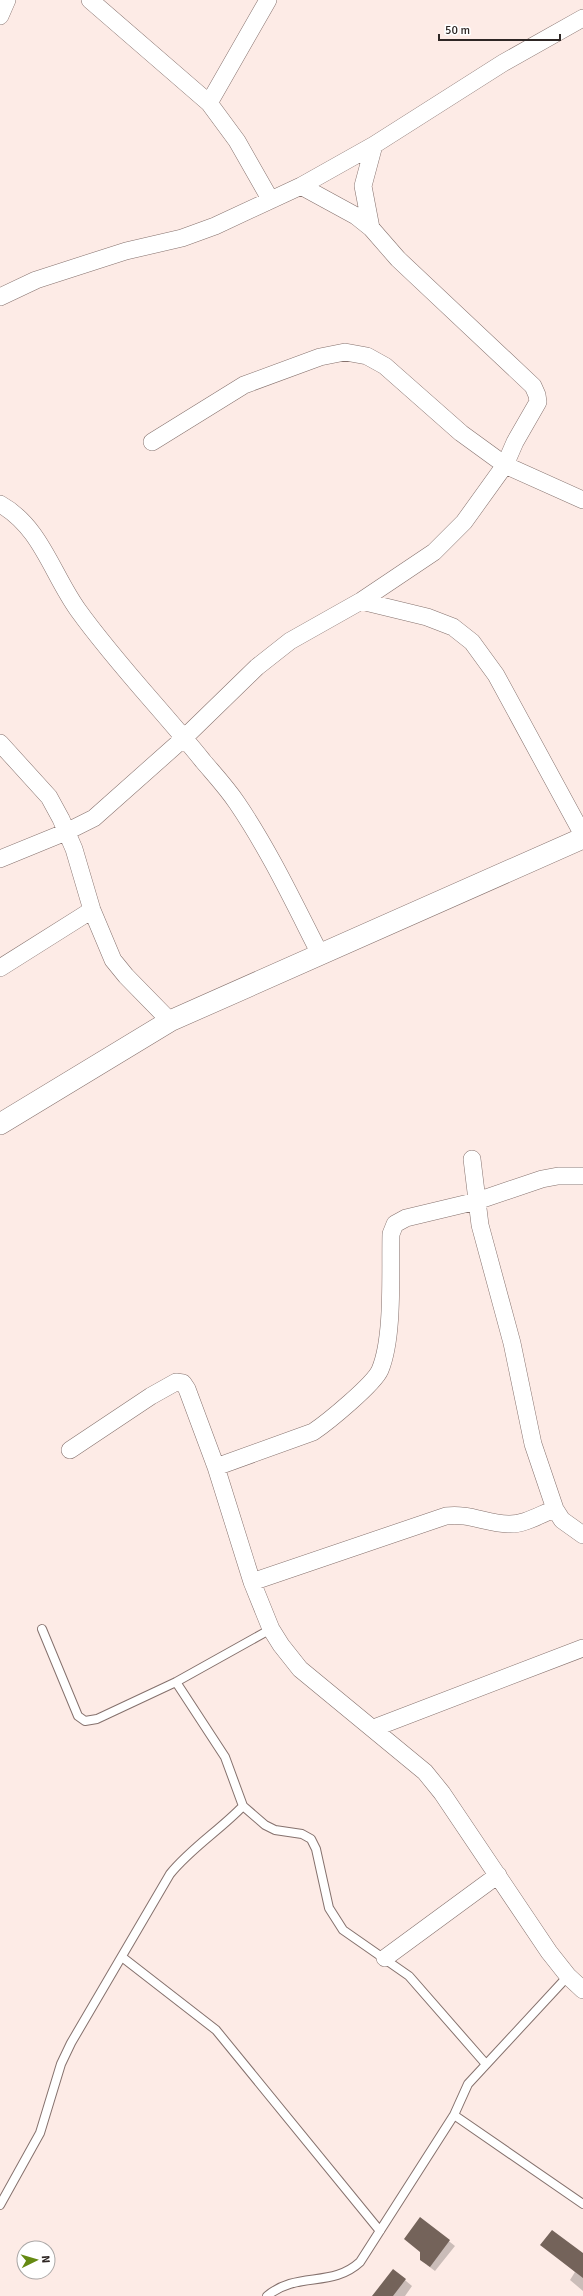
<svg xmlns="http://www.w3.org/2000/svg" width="583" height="2296" font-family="Signika,sans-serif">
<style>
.shadow{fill:#0003}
.building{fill:#74635a}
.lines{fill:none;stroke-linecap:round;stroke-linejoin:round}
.service-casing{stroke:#85716d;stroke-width:10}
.minor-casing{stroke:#85716d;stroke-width:18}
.tertiary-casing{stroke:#85716d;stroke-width:22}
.service{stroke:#fff;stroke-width:8}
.minor{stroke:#fff;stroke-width:17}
.tertiary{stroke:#fff;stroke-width:21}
</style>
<rect width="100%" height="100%" fill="#fdebe6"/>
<!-- shadow -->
<path class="shadow" d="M421,2219L455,2246L435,2271L427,2265Z
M542,2245L583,2255V2291L570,2280L575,2272Z
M393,2270L412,2286L405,2296H373Z"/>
<!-- building -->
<path class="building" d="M420,2217L450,2240L430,2267L420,2260V2252L404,2239Z
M552,2230L583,2253V2278L540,2245Z
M393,2269L406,2279L393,2296H372Z"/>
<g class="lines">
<defs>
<path id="service" d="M42,1629L78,1716L85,1721L97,1719L176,1682L271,1629
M176,1682L225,1757L243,1806L265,1825L275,1830L302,1834L311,1839L316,1849L329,1908L343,1930L409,1976L485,2063
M122,1957L216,2030L380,2231
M454,2115L583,2204
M0,2205L40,2133L61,2064L71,2043L170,1874C191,1848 220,1830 243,1806
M267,2296C297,2271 332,2288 360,2262L454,2115L468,2084L568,1976"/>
<path id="minor" d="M90,0L209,103L237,141L270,199
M0,16L7,0
M209,103L268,0
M371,228L363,186L374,145
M0,297L36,280L126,251L182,238L215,226L301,186L374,145L503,63L583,18
M152,442L244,385L320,357L345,352L367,356L385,366L461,433L505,465L583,500
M0,504C41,527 52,574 78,610C116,663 162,710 203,761C214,774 227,788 237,803C269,850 294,903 320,954
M361,601L427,617L453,627L472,642L496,675L583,835
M0,743L49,797L61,819L74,849L92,910L113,960L126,976L170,1021
M0,859L66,832L94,818L184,738L257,667L290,641L361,601L434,552L464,522L505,465L515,442L538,402L537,395L533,386L398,259L371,228L356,216L301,186
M0,968L92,910
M472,1159L480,1225L512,1343L533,1444L555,1509L562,1520L583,1535
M70,1450L151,1396L176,1382L183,1383L187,1389L216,1467L252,1582L271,1629L281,1645L300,1669L425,1772L442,1793L549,1952L568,1976L583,1990
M216,1467L313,1432C328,1422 374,1384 380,1370C394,1337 390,1271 391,1234L395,1224L406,1218L477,1201L542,1179L558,1176H583
M252,1582L446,1516C468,1513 486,1523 508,1524C524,1525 541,1514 555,1509
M374,1728L583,1648
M385,1958L498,1875"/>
<path id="tertiary" d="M0,1124L170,1021L583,838"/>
</defs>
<!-- service casing -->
<use href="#service" class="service-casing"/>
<!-- minor casing -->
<use href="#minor" class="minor-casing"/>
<!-- tertiary casing -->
<use href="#tertiary" class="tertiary-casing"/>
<!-- service -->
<use href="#service" class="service"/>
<!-- minor -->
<use href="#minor" class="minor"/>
<!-- tertiary -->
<use href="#tertiary" class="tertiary"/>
</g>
<!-- north arrow -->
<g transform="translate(36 2260) rotate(85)"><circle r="19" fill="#ffffff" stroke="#aba8a7"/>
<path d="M0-3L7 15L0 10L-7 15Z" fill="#658a12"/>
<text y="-6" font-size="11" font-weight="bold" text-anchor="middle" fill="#2e2624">N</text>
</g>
<!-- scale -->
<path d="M439 34v6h121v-6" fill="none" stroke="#2e2624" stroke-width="2"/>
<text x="445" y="34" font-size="12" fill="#2e2624" stroke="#ffffff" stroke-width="3" paint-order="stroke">50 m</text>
</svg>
